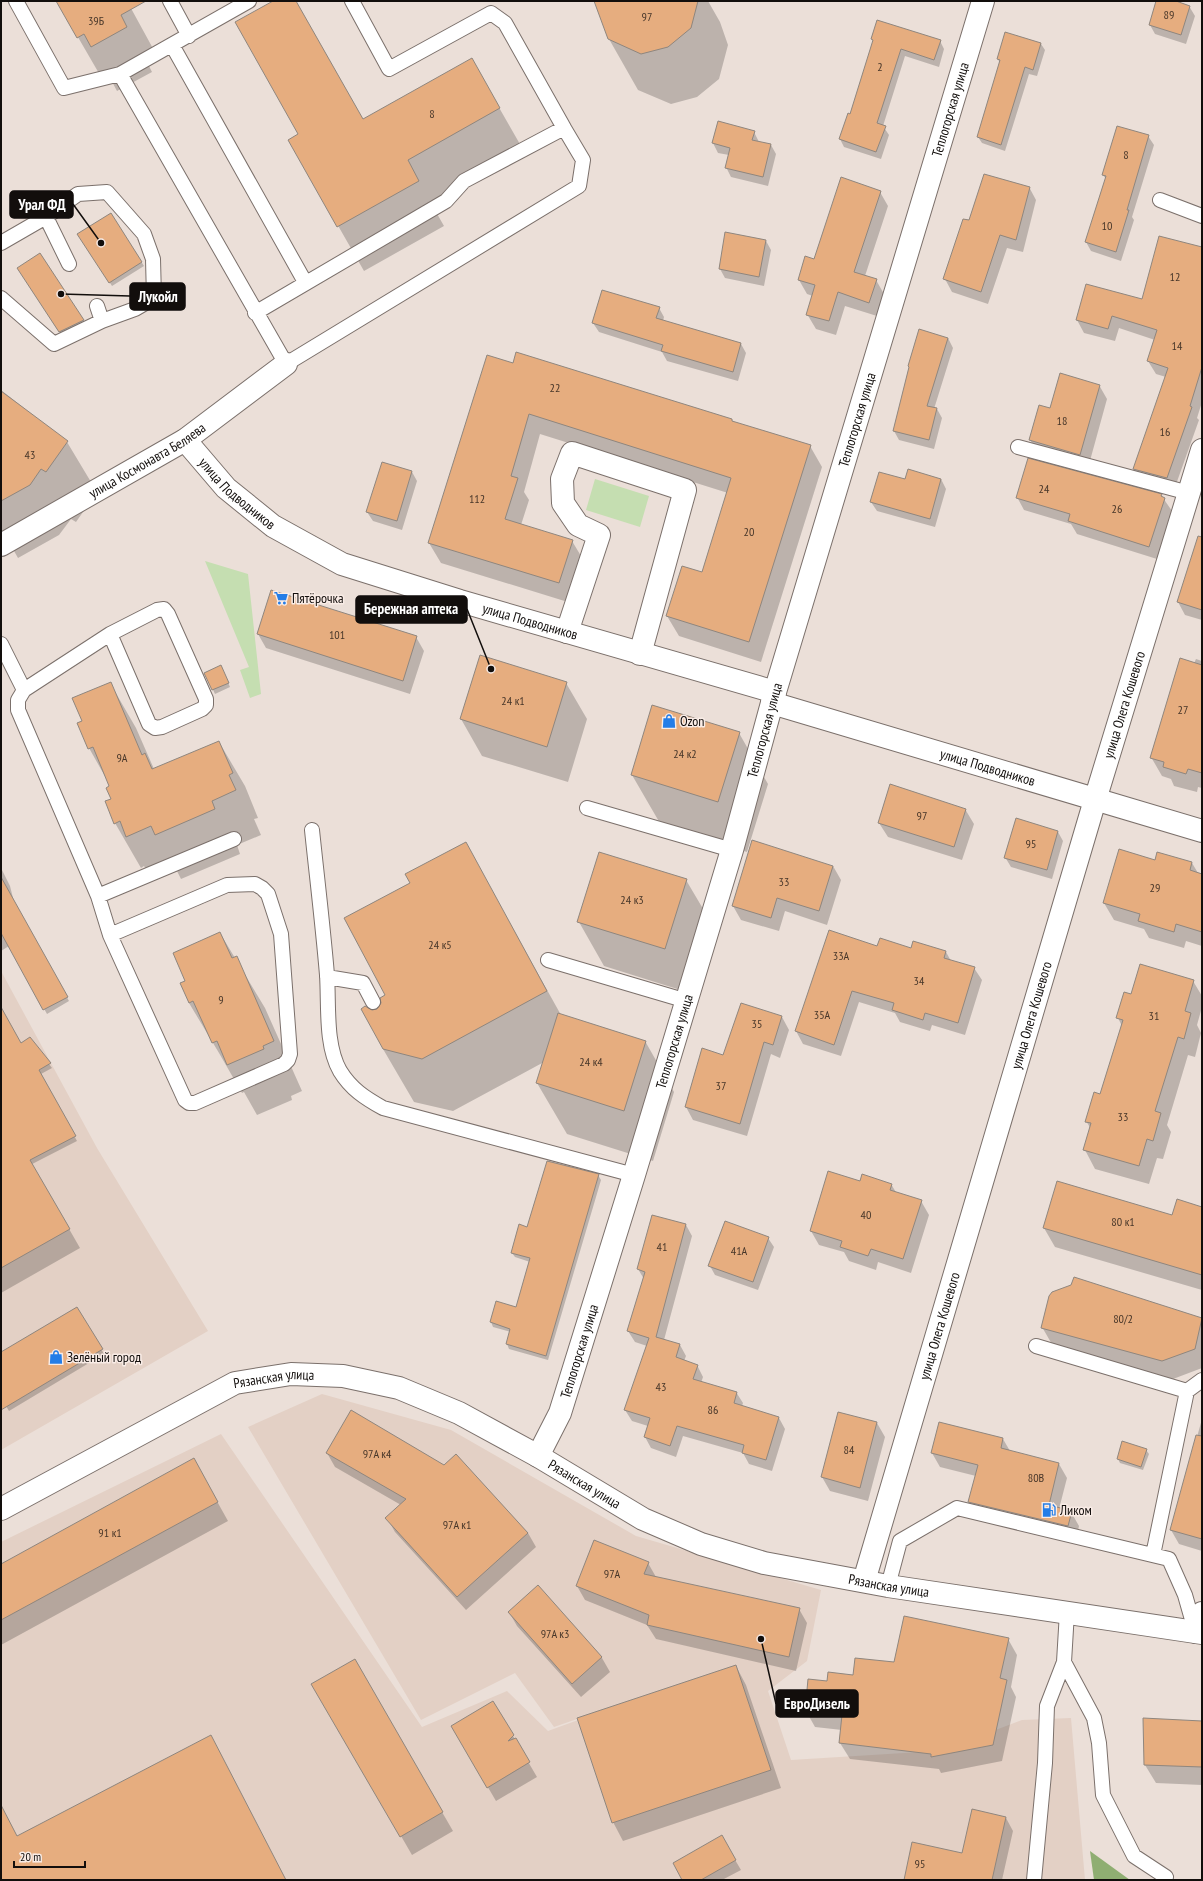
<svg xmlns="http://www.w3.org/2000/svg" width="1203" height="1881" font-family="'PT Sans Narrow',sans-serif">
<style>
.built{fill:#e3d0c5}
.green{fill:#c5deb1}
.forest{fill:#8fae72}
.shadow{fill:#0003}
.building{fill:#e6ad7f;stroke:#8f867e}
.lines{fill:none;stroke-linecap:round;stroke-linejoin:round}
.lane-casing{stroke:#7b706b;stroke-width:16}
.street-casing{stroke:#7b706b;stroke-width:24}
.secondary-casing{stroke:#7b706b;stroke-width:24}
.lane{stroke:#fff;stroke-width:14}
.street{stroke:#fff;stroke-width:22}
.secondary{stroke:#fff;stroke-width:22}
.labels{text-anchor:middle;stroke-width:3;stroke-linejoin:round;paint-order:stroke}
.number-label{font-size:12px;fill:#473629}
.street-label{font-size:14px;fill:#120e0c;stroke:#f9ece6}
.poi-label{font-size:14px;fill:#120e0c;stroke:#f9ece6;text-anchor:start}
.leader{fill:none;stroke:#120e0c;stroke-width:1.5}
.callout-dot{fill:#120e0c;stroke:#f9ece6;stroke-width:1.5}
.callout{fill:#120e0c;stroke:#120e0c;stroke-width:1.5}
.callout-label{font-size:15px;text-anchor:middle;font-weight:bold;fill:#fff}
</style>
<rect width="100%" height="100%" fill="#ebdfd8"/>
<!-- built -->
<path class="built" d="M1,971L97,1148L208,1331L1,1450Z
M322,1394L451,1430L636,1536L821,1590L807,1661L768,1691L791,1760L920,1752L958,1744L1022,1720L1071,1718L1085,1880H1V1542L221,1434L422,1727L507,1691L548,1731L652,1693L554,1727L515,1673L421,1720L248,1427Z"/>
<!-- green -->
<path class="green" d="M595,479L649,496L640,527L586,510Z
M205,561L248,574L261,694L250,698L240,670L249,667Z"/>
<!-- forest -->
<path class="forest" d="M1090,1851L1130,1880H1094Z"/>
<!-- shadow -->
<path class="shadow" d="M57,1H127L156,54L146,60L152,72L117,91L110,78L104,82Z
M275,1H295L363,120L497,104L525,153L432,205L444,226L364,271L289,140L299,135Z
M599,1H708L720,22L728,45L719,79L697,97L671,104L638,90L609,39Z
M1157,1H1172L1189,6L1195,16L1186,44L1155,34L1150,25Z
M872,39L940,41L944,49L939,67L905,56L883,126L889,135L881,159L844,147L840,139L850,115L874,42Z
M1041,44L1045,50L1037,76L1029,74L1005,151L982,143L978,137L1000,64L998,59Z
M718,123L754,132L759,142L771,145L776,154L768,186L731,177L726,167L729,155L718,153L713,143Z
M1148,136L1154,145L1132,217L1134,220L1121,261L1091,251L1086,242L1106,179L1103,175Z
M1029,187L1036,200L1023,252L1007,248L988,304L952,292L945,279Z
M880,192L888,206L865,276L876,280L884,294L877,316L845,306L836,335L816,329L807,314L813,296L807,294L799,280L815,261Z
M111,214L144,266L112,286L79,234Z
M766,241L771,250L764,286L725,278L720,269Z
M1202,248V402L1197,418L1199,420L1174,490L1141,482L1134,469L1166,377L1156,374L1148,361L1155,340L1119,328L1115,341L1084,333L1077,320L1142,300Z
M40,254L86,325L62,336L21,273Z
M659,308L664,317L663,321L741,344L746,353L738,381L667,361L662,352L599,332L593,323Z
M948,338L953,348L934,409H937L942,418L934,449L899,440L894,431Z
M513,364L732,420L733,422L810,446L822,467L761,662L679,636L667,616L702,573L728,493L540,434L524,492L529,500L521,525L572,541L584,561L571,603L441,563L429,543Z
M1099,385L1107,399L1088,468L1039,454L1030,440L1051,409Z
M1,390L67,442L97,492L76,522L71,519L59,535L18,558L1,528Z
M412,472L417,481L402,530L373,521L367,512Z
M941,479L946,489L935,527L877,511L871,502L906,481Z
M1161,495L1172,511L1157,559L1077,534L1071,524L1024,510L1017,497Z
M1202,538V620L1185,615L1178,602Z
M258,634L416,637L424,651L410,694L266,648Z
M1196,659L1202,661V788L1198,787L1197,792L1174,786L1171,779L1162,776L1151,757Z
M223,671L230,687L215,694L205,673Z
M110,683L136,728L154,769L219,742L245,786L258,818L254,819L261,835L237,845L240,854L181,879L177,871L153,881L144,866L141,868L115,823L111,787L89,748L83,721Z
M566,683L587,719L568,782L482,756L461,719Z
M739,733L768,784L747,852L661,825L632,775Z
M965,809L974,824L962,860L888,837L879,823Z
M1017,820L1058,832L1063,841L1052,879L1011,867L1005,857Z
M465,843L561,1015L645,1041L674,1092L653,1161L567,1134L537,1083L544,1062L453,1111L414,1102L383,1049L372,1012L378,1010L387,996L412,884Z
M1158,853L1192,863L1198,873L1202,875V946L1186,941L1184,948L1149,938L1144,929L1114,920L1104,903L1156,861Z
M833,866L841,880L827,925L785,911L779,931L741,920L733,906Z
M1,868L10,886L14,902L69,1001L47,1014L9,946L1,951Z
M686,880L712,924L690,993L604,966L579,922Z
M220,933L265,1008L302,1091L291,1096L292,1100L257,1115L244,1092L242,1093L219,1053L189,1003L181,984L186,981Z
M878,947L946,952L951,961L974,968L982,980L965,1035L932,1025L930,1031L900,1022L895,1013L859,1002L841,1056L803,1044L796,1031Z
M1193,981L1202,996V1007L1197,1025L1201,1033L1195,1057L1188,1055L1167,1125L1171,1132L1163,1159L1157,1158L1149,1184L1095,1169L1085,1150L1091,1129L1086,1121L1101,1095L1122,1026L1118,1018L1131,996Z
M741,1004L782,1017L789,1030L780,1058L771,1054L747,1136L693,1120L686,1107L703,1050L724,1056Z
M1,1009L20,1044L30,1039L52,1068L41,1074L77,1141L1,1180Z
M598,1175L601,1180L548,1360L509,1349L507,1344L511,1332L493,1327L491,1322L517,1308L530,1262L515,1257L512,1253L528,1228Z
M861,1182L891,1184L897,1194L921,1201L929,1215L911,1273L878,1262L876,1270L849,1261L844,1252L819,1245L811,1231Z
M45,1187L80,1248L1,1293V1212Z
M1202,1208V1290L1055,1247L1044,1228L1173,1216Z
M653,1216L686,1225L692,1236L664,1340L680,1345L686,1356L684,1361L697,1365L703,1377L701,1383L736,1392L743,1403L742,1406L779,1418L785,1429L772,1471L749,1464L743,1453L683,1436L676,1457L651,1448L645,1437L648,1426L632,1421L625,1410L647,1346L635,1342L628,1331L644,1279L638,1269Z
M768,1238L774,1247L758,1290L715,1275L710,1266Z
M1074,1279L1202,1319V1368L1173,1379L1053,1346L1042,1327L1072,1286Z
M76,1308L104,1354L9,1411L1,1398V1353Z
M1202,1419V1551L1179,1544L1171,1530Z
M877,1423L885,1437L868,1501L830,1491L822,1477Z
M1003,1439L1010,1451L1059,1464L1067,1478L1059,1509L1071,1512L1079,1526L1076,1540L977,1516L969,1502L976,1476L940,1467L932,1453Z
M1146,1450L1149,1454L1143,1470L1120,1463L1118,1459Z
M327,1453L528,1533L536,1547L466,1610L395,1532L387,1518L401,1505L335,1467Z
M204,1478L228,1521L1,1645V1565Z
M594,1541L648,1563L656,1577L799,1609L807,1623L796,1671L656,1639L647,1625L585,1600L577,1586Z
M538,1586L602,1658L610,1672L581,1697L517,1626L509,1612Z
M1008,1639L1017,1655L1011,1687L1016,1697L1002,1761L941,1773L939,1769L850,1759L840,1743L842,1730L815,1727L806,1711L828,1682Z
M354,1660L453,1831L412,1855L313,1684Z
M736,1666L746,1685L781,1788L623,1841L613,1822Z
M493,1702L537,1777L496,1801L452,1726Z
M1202,1722V1785L1156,1783L1145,1765Z
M1006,1818L1013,1831L1002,1880H905L963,1854Z
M721,1836L741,1870L722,1880H684Z"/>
<!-- building -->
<path class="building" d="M56,1H146L121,15L127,27L91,47L84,34L77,38Z
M273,1H296L363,119L472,58L500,108L408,160L419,181L337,227L288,140L298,134L235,22Z
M594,1H698L691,28L668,47L641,54L608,39Z
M1156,1H1176L1190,6L1181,35L1149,25Z
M877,20L941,40L934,60L901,49L877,123L886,126L876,152L839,139L848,113L850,114L873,40L871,39Z
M1005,32L1041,43L1033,70L1025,67L1001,145L977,137L1000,60L997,59Z
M718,121L755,131L752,140L771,144L763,177L725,168L730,148L712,143Z
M1117,126L1149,135L1127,210H1129L1116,252L1085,242L1106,176L1102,175Z
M984,174L1030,187L1016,240L1000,235L981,292L943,279L963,219L969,220Z
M841,177L881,191L854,272L877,279L869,303L838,292L829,321L806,315L815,285L798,280L805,256L814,259Z
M111,213L142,262L109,283L77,234Z
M725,232L766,240L759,277L719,269Z
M1159,236L1202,247V367L1190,406L1192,407L1167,478L1133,469L1168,368L1147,361L1157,330L1112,316L1108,329L1076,320L1086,284L1142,299Z
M40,253L84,320L59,332L17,268Z
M602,290L660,307L656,318L741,343L733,372L661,351L663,345L592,323Z
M919,329L948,338L927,406L937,408L929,440L893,431L909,367L908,366Z
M516,352L732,419V421L811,445L749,642L666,616L682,566L702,572L731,478L529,414L511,476L518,478L505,519L573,540L559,583L428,543L487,355L513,363Z
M1060,373L1100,385L1080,455L1029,440L1039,405L1050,408Z
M1,391L68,441L46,472L41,469L30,485L1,501Z
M1028,458L1162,494L1161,496L1165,498L1149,547L1068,521L1070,514L1016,498Z
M382,462L412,471L397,521L366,512Z
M908,469L941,479L930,519L870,502L879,472L905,479Z
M1198,536L1202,537V610L1177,602Z
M271,590L417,636L403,681L257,634Z
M480,655L567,682L547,747L460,719Z
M1180,658L1202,665V773L1188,769L1186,774L1163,767L1164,762L1150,758Z
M221,665L229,683L212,690L204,673Z
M111,682L142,755L145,753L152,769L219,741L233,773L229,775L236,790L212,801L215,809L192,819L155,835L151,826L126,837L120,821L114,824L105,801L111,799L106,788L109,786L93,747L88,749L77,723L82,721L72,698Z
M652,705L740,732L718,802L631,775Z
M890,784L966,809L954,847L878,823Z
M1016,818L1058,831L1047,870L1004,858Z
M752,840L833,866L819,911L777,898L771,918L732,906Z
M466,842L547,991L422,1059L383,1049L361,1009L365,1006L372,1010L377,1009L381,1003L380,998L385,995L344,918L410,883L405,874Z
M1119,849L1155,860L1157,852L1192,862L1190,870L1202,874V932L1176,924L1174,932L1138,921L1140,914L1103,903Z
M599,852L687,879L665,949L577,922Z
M1,877L68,997L43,1010L1,933Z
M829,930L877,946L880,938L911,948L913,941L946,951L944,958L975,967L958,1023L925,1013L923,1020L892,1010L894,1003L852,991L834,1045L795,1031Z
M220,932L232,958L237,956L274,1041L263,1046L264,1049L227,1065L217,1041L212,1043L193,1001L189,1003L180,983L185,981L173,953Z
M1140,964L1194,980L1185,1011L1191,1013L1184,1039L1178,1037L1155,1111L1161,1113L1153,1141L1147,1139L1139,1166L1083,1150L1091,1123L1085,1122L1094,1092L1100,1094L1123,1020L1116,1018L1124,992L1131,994Z
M741,1003L782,1016L773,1045L764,1042L740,1124L685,1107L702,1048L723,1055Z
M1,1007L21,1043L30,1037L51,1063L39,1070L76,1136L30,1160L70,1229L1,1268Z
M558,1013L646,1041L624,1111L536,1083Z
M547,1161L599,1174L546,1356L506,1344L510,1329L490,1322L496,1301L516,1307L530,1258L511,1253L519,1224L527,1227Z
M828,1171L860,1181L862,1174L892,1184L890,1190L922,1200L903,1259L871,1249L868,1256L840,1247L842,1241L810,1231Z
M1057,1181L1172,1215L1177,1199L1202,1207V1275L1043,1228Z
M652,1215L686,1224L656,1337L680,1344L676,1357L698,1365L693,1379L737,1392L734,1403L779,1417L766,1460L742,1453L744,1445L677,1426L670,1446L644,1437L650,1418L624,1410L649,1338L627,1331L645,1272L637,1269Z
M725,1221L769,1237L753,1282L708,1266Z
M1074,1277L1202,1318L1195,1349L1162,1361L1041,1328L1049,1296L1052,1292L1071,1285Z
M77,1307L103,1349L1,1410V1352Z
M351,1410L444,1465L456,1454L528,1533L457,1597L385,1518L406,1499L326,1453Z
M838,1412L877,1422L860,1488L821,1477Z
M939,1422L1003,1438L1001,1448L1059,1463L1049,1505L1072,1511L1068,1526L968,1502L978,1465L931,1453Z
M1196,1435L1202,1436V1539L1170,1530Z
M1122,1441L1147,1449L1141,1467L1117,1459Z
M194,1458L218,1502L1,1620V1564Z
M594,1540L649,1562L644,1574L800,1608L789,1657L647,1625L649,1615L576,1586Z
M538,1585L602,1657L572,1684L508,1612Z
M904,1616L1009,1638L1000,1678L1007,1680L993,1745L931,1757V1754L839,1743L842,1715L805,1711L808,1679L827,1681L828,1672L853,1675L855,1658L894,1662Z
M355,1659L443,1812L400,1837L311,1684Z
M736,1665L771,1770L612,1823L577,1718Z
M493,1701L514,1735L508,1741L516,1738L530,1762L487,1788L451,1726Z
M1143,1718L1202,1721V1767L1144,1765Z
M211,1735L286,1880H1V1805L17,1836Z
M972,1809L1006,1817L992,1880H904L912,1842L962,1853Z
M722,1835L736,1860L701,1880H682L673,1863Z"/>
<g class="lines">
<defs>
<path id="lane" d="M16,1L64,88L120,74L249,1
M170,1L189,36
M172,45L305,282
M120,74L286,364L579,186L583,160L564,128
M1160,200L1202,216
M46,217L78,194L107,192L144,234L153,259L154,298L135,309L102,321
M1,243L46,217L69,264
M1,298L54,344L102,321L97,306
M255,313L446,201L464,181L564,128L505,23L491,13L389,69L352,1
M1018,447L1189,493
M1,644L24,690L18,700V710L98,896L234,839
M24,690L110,634L149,724L155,728L162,727L202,709L206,705V699L168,614L164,609L157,610L110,634
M587,808L732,850
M312,830C317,878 323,927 327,975C329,1005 325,1045 340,1071C351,1089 365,1098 383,1108L634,1175
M98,896L110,935L185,1100L189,1103H195L284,1064L288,1060L290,1054L281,934L268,894L262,888L255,884L227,885L110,935
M548,960L687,1001
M327,977L363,983L373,1002
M1036,1346L1187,1391
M1153,1555L1187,1391L1202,1380
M888,1586L900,1541L957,1508L1169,1559L1185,1595L1195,1630
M1064,1662L1094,1718L1099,1743L1103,1795L1134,1856L1166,1877
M1034,1880L1045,1763L1047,1706L1064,1662L1067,1612"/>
<g id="street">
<path id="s1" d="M185,440L226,488L273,526L342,564L460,601L775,692"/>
<path id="s2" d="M1,545L185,440L286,364"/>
<path d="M567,632L599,535L578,525L563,503L562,479L572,453L685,490L640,654"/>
<path id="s3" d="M772,703L1202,831"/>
<path id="s4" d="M538,1456L560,1413L634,1175L732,850L775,692L983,1"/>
<path id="s5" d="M864,1581L1095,800L1202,450"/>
<path d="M1196,1632L1202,1613"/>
</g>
<g id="secondary">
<path id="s6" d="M1,1509L235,1383L291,1374L343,1376L399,1388L459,1413L538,1456L643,1519L701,1544L764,1563L888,1586L1202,1633"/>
</g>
</defs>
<!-- lane casing -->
<use href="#lane" class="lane-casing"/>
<!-- street casing -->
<use href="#street" class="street-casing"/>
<!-- secondary casing -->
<use href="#secondary" class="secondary-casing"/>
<!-- lane -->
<use href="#lane" class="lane"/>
<!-- street -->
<use href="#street" class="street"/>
<!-- secondary -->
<use href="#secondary" class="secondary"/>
</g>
<!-- icons -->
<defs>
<symbol id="supermarket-bare" viewBox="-9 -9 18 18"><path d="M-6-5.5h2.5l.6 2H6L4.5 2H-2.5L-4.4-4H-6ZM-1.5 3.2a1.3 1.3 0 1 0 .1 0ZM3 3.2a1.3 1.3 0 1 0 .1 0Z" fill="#247de7" stroke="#f9ece6" stroke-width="2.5" paint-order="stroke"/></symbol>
<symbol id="shop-bare" viewBox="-9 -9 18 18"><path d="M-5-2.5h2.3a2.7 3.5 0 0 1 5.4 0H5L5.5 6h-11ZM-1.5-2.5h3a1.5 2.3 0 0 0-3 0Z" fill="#247de7" stroke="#f9ece6" stroke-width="2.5" paint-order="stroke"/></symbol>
<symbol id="fuel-bare" viewBox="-9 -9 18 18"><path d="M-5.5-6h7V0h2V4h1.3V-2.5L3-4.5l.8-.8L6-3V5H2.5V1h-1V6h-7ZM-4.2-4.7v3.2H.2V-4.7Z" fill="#247de7" stroke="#f9ece6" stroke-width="2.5" paint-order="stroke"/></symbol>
</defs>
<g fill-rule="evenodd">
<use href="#supermarket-bare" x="271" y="588" width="20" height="20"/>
<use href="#shop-bare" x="659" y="711" width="20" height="20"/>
<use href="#shop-bare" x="46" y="1347" width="20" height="20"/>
<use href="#fuel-bare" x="1039" y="1500" width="20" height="20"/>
</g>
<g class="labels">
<!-- number labels -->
<g class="number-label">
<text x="1169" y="19">89</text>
<text x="647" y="21">97</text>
<text x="96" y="25">39Б</text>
<text x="880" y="71">2</text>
<text x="432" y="118">8</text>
<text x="1126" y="159">8</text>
<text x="1107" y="230">10</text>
<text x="1175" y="281">12</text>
<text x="1177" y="350">14</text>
<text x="555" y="392">22</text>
<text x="1062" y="425">18</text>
<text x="1165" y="436">16</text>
<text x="30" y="459">43</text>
<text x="1044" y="493">24</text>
<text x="477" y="503">112</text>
<text x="1117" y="513">26</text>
<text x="749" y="536">20</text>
<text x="337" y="639">101</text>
<text x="513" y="705">24 к1</text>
<text x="1183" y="714">27</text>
<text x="685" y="758">24 к2</text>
<text x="122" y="762">9А</text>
<text x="922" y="820">97</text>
<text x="1031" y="848">95</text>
<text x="784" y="886">33</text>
<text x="1155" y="892">29</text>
<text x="632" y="904">24 к3</text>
<text x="440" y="949">24 к5</text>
<text x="841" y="960">33А</text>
<text x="919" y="985">34</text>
<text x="221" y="1004">9</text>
<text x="822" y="1019">35А</text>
<text x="1154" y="1020">31</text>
<text x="757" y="1028">35</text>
<text x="591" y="1066">24 к4</text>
<text x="721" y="1090">37</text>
<text x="1123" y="1121">33</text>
<text x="866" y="1219">40</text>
<text x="1123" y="1226">80 к1</text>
<text x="662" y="1251">41</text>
<text x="739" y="1255">41А</text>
<text x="1123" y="1323">80/2</text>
<text x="661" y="1391">43</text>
<text x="713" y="1414">86</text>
<text x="849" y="1454">84</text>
<text x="377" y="1458">97А к4</text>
<text x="1036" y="1482">80В</text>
<text x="457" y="1529">97А к1</text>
<text x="110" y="1537">91 к1</text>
<text x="612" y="1578">97А</text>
<text x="555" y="1638">97А к3</text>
<text x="920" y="1868">95</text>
</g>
<!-- street labels -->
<g class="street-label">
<text dy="5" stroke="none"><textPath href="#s4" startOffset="1409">Теплогорская улица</textPath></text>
<text dy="5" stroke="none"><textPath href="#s4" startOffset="1085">Теплогорская улица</textPath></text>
<text dy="5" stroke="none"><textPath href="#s2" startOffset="169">улица Космонавта Беляева</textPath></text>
<text dy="5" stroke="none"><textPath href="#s1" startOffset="75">улица Подводников</textPath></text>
<text dy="5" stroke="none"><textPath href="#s1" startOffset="399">улица Подводников</textPath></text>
<text dy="5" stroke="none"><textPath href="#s5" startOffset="914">улица Олега Кошевого</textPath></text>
<text dy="5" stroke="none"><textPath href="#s4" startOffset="761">Теплогорская улица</textPath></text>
<text dy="5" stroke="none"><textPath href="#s3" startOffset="225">улица Подводников</textPath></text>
<text dy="5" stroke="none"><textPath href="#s5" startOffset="590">улица Олега Кошевого</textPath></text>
<text dy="5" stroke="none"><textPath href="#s4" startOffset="437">Теплогорская улица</textPath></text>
<text dy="5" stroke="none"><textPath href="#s5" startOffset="266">улица Олега Кошевого</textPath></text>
<text dy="5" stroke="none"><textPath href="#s4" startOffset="113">Теплогорская улица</textPath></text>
<text dy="5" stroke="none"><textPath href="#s6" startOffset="305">Рязанская улица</textPath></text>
<text dy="5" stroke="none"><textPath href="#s6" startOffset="641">Рязанская улица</textPath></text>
<text dy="5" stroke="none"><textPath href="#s6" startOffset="965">Рязанская улица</textPath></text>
</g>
<!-- poi labels -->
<g class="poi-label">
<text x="292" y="603">Пятёрочка</text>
<text x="680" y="726">Ozon</text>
<text x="67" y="1362">Зелёный город</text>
<text x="1060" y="1515">Ликом</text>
</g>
</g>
<!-- callouts -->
<path class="leader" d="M101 243L73 204M61 294L130 296M491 669L467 609M761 1639L776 1704"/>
<g class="callout-dot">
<circle cx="101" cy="243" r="4"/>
<circle cx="61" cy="294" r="4"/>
<circle cx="491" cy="669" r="4"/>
<circle cx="761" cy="1639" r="4"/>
</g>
<g class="callout">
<rect x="10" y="191" width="63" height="27" rx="4"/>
<rect x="130" y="283" width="55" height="27" rx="4"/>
<rect x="356" y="596" width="111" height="27" rx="4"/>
<rect x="776" y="1690" width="82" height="27" rx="4"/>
</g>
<g class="callout-label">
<text x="42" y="210">Урал ФД</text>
<text x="158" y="302">Лукойл</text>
<text x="411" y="614">Бережная аптека</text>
<text x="817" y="1709">ЕвроДизель</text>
</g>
<!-- border -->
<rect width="1203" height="1881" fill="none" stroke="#120e0c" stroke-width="4"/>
<!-- scale -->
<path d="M14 1861v6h71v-6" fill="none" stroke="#120e0c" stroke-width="2"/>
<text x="20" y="1861" font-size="12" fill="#120e0c" stroke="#f9ece6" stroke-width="3" paint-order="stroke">20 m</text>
</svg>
